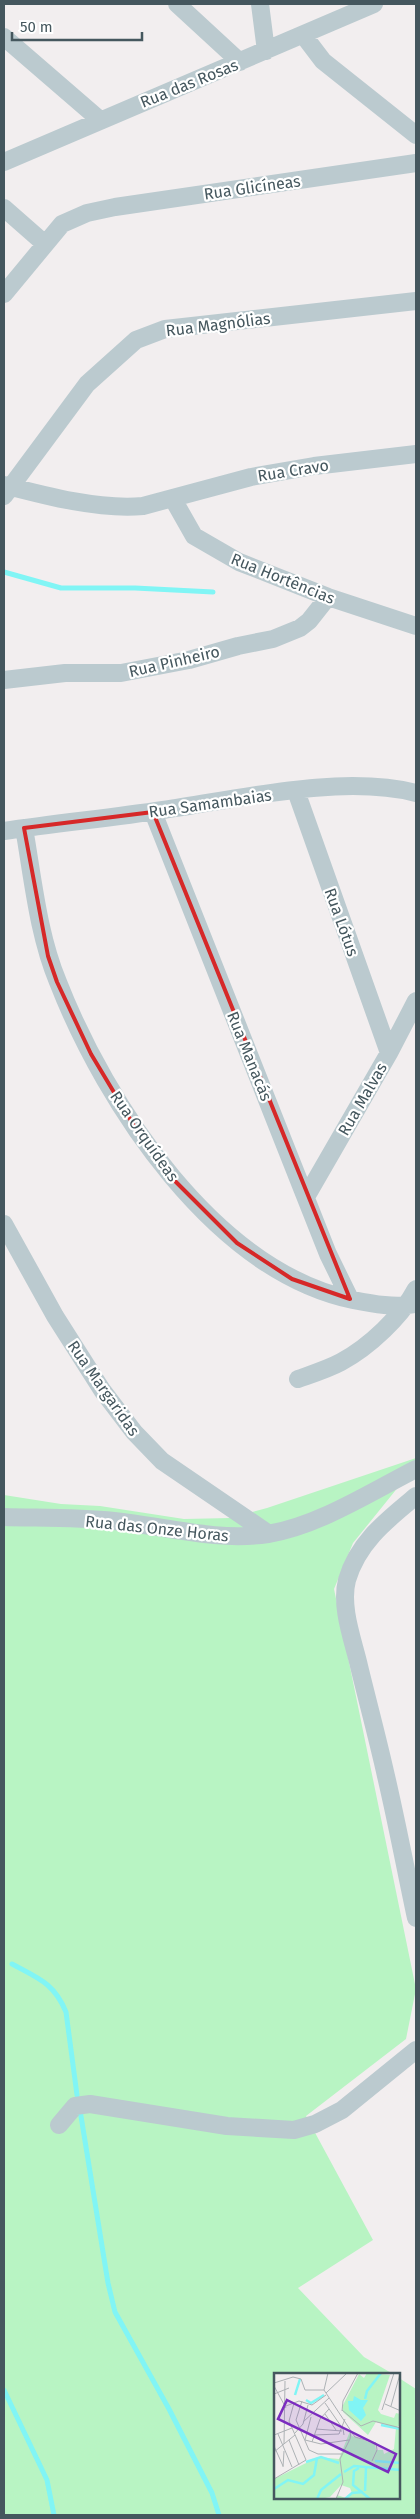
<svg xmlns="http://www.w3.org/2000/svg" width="420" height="2519" font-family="'Fira Sans',sans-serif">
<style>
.green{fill:#b8f4c3}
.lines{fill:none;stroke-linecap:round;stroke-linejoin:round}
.stream{stroke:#81f5f5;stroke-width:5}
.minor{stroke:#bbcacf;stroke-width:18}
.marked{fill:none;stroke:#d62828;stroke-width:4;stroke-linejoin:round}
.labels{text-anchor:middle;stroke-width:4.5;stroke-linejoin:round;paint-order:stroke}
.street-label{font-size:16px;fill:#45575e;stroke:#fff}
.inset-river{fill:none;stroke:#81f5f5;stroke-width:2.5}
.inset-road{fill:none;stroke:#adb2b5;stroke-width:1}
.view{fill:#7b2cbf;fill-opacity:0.15;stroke:#7b2cbf;stroke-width:2.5}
.inset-edge{fill:none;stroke:#45575e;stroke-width:2.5}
</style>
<rect width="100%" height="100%" fill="#f2eeef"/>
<!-- green -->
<path class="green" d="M416,1458V1465L353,1543L334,1589L416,1989L406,2039L306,2116L373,2240L298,2288L364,2357L393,2374H275V2498H399V2378L416,2389V2515H4V1495L61,1504L100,1506L184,1519L230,1518L267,1508Z"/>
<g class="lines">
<!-- stream -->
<path class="stream" d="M4,572L61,588H135L213,592
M12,1964C38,1978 54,1983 66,2012L77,2095
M80,2110L108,2283L115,2312L169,2409L212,2493L219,2515
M4,2390L47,2480L54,2515"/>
<!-- minor -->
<path class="minor" d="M177,4L240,62
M260,4L266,51
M304,36L323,61L416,135
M4,37L100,120
M4,162L374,4
M4,208L45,244
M4,294L62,224L87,213L115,207L416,163
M4,485C46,496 99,510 143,506L251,477L314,466L416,454
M4,496L87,384L136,340L165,329L416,301
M173,499L194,536L239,562L328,597L416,626
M4,680L65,673H121L189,660L238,646L273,639L300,628L309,621L328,597
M296,791L389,1053
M153,812L328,1254L350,1299
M24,828C33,879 38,934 58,982C106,1105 215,1271 353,1300C373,1304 396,1308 416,1304
M4,831C57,823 110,818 163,810C239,799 342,774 416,793
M306,1197L389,1053L416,1001
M4,1224L55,1316L102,1390L134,1432L162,1461L269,1534
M298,1379C312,1374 328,1369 341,1362C369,1347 402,1316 416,1289
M416,1496C387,1520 358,1542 347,1580C340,1607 353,1640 359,1666C368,1703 378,1740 386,1776C397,1823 406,1871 416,1918
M4,1517C40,1518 77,1517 114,1521C164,1526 217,1542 268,1534C318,1526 371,1492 416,1469
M59,2125L75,2106L90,2104L227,2126L294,2130L315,2124L342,2110L416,2050"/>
</g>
<!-- marked area -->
<path class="marked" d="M153,812L350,1299L292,1279L237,1243L172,1178L139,1134L91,1054L57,982L48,956L24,828Z"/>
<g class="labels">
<!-- street labels -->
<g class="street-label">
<text transform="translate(189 83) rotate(-22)" y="6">Rua das Rosas</text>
<text transform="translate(252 187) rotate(-8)" y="6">Rua Glicíneas</text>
<text transform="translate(218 324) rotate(-7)" y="6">Rua Magnólias</text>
<text transform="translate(293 470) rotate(-9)" y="6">Rua Cravo</text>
<text transform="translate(283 578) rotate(22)" y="6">Rua Hortências</text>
<text transform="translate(174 661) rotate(-13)" y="6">Rua Pinheiro</text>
<text transform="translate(210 803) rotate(-8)" y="6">Rua Samambaias</text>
<text transform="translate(342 922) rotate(70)" y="6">Rua Lótus</text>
<text transform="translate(250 1056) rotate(68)" y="6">Rua Manacás</text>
<text transform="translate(362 1099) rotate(-60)" y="6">Rua Malvas</text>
<text transform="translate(145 1136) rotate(55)" y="6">Rua Orquídeas</text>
<text transform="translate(104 1388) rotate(55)" y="6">Rua Margaridas</text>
<text transform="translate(157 1528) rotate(6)" y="6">Rua das Onze Horas</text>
</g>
</g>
<!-- overview -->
<g transform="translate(274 2373)">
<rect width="126" height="126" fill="#f2eeef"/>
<path d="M93,0L116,2L104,37L107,41L120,45L122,40L126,41V53H123L126,56V126H62L63,122L72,125L78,120L76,115L67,112L56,124L46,126H0V106L44,84L65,86L76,58L78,63L101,71L102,77H109L110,81L120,76L122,55L102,49L94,62L69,39L68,34L85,1L90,5Z" fill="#b8f4c3"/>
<path d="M80,23L87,27H94L89,35L92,42L87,48L75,37L74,28H79Z" fill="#81f5f5"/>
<path class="inset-river" d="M21,22L26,6M91,26L93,18L107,0M32,27L37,30L50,22M107,52L127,56M101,88L127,90M32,89L47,84L65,90M85,95L80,98L79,112L96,126M70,99L80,93L127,97M0,116L14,107L29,111L40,102L43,85M91,118L92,95M43,126L47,117L67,101M71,126L78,120L89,119"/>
<path class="inset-road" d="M19,4L27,6L31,17H50L52,20M0,10L19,4M0,13L12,35M50,17L54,0M52,20L77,58L76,66L66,86L69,109L62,126M52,20L73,0M0,21L15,15M28,28L22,47L35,77L44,81H68M51,30L69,56L70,62M111,31L127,38M12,33L25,28L38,32L52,22M117,33L126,1M68,37L87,53L99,48L127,55M108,37L120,0M68,38L69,28L84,0M51,41L62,57M29,49L55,25M42,56L68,58M21,60L29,51L34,32M78,60L81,64L102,70L103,77L98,88M4,61L18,94M0,62L18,55M40,62L65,61L71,46M15,67L25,92M31,67L47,71L75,67M31,67L37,44M38,69L46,46L55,36M10,71L11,8M0,73L9,93M0,79L21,62M9,94L10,78M0,106L32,87L15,48L20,30"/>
<path class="view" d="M13,27L122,81L114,99L4,46Z"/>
<rect width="126" height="126" class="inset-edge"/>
</g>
<!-- border -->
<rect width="420" height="2519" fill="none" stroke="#45575e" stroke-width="10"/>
<!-- scale -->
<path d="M12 32v8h130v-8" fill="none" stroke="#45575e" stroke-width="2.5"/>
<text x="20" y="32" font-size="15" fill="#45575e" stroke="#ffffff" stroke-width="4" paint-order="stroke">50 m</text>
</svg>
